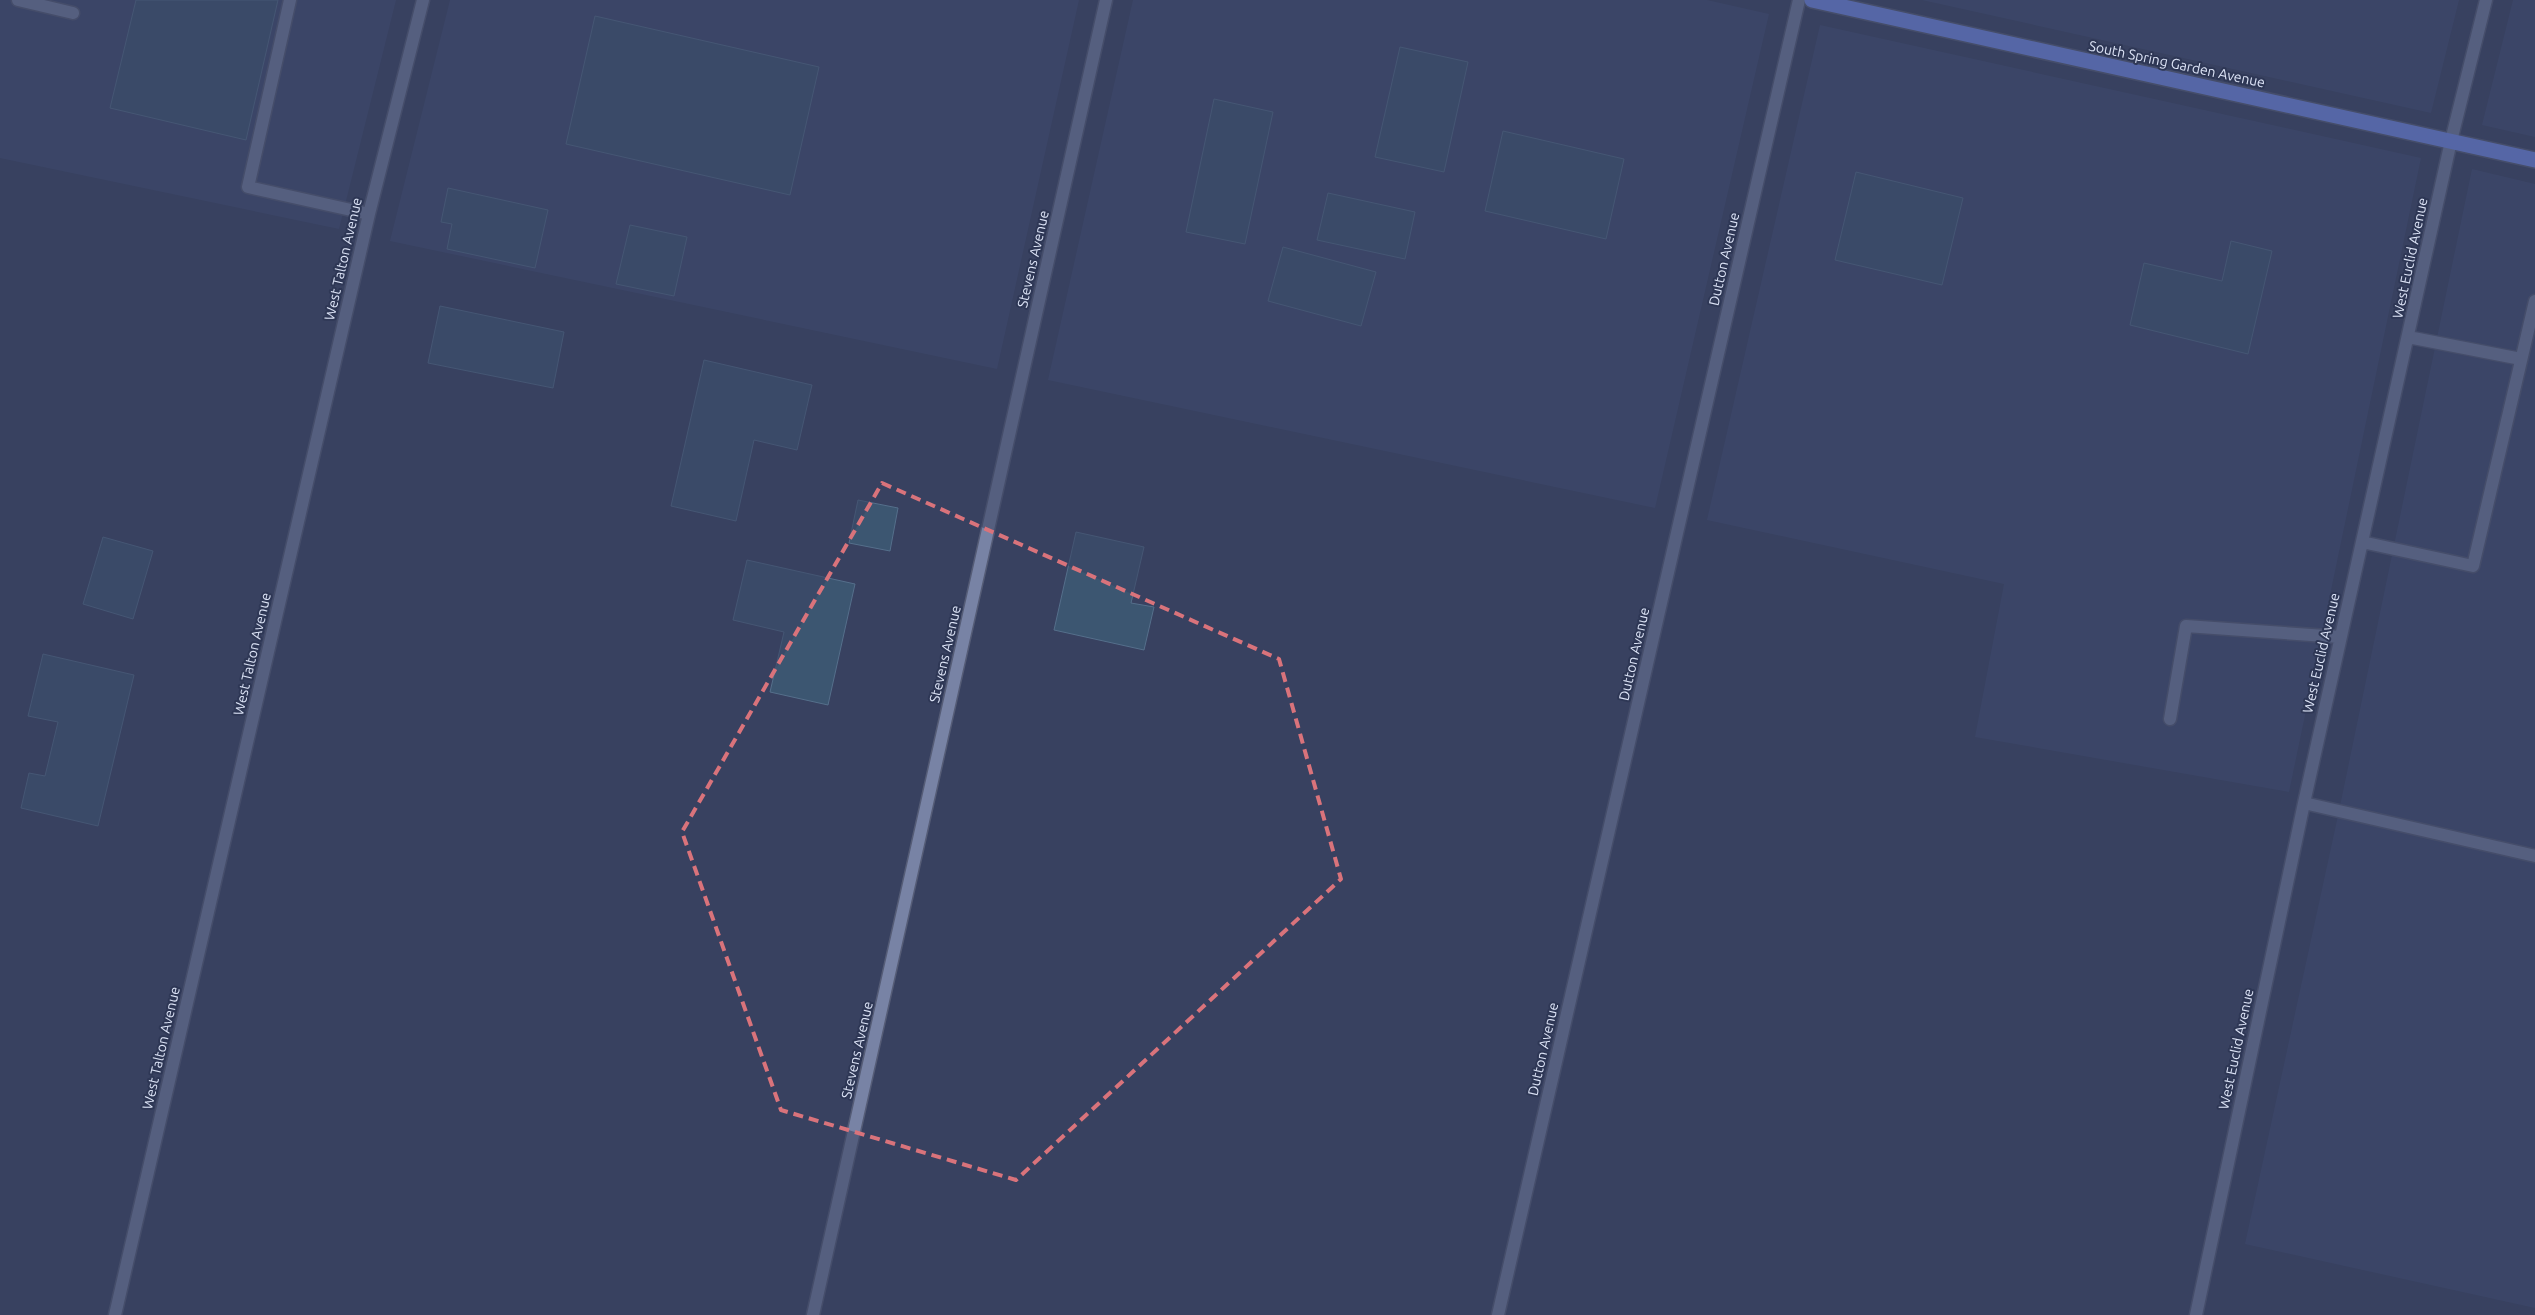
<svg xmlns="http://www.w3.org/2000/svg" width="2535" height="1315" font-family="Ubuntu,sans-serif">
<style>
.built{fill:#3f4a6f}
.building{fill:#3c5671;stroke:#556f8b}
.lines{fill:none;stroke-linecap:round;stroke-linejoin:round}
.minor-casing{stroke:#555c76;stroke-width:15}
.highway-casing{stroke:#555c76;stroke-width:18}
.minor{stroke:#7883a5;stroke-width:12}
.highway{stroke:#7893fb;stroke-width:15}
.marked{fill:none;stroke:#d9737b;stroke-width:4;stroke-dasharray:10 6;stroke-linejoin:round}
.labels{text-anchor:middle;stroke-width:4;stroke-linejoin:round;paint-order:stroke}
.street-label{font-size:14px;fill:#dde4f7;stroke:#2e3755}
</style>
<rect width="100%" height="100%" fill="#384160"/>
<!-- built -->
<path class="built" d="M0,0H396L339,229L0,158Z
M450,0H1079L997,369L390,241Z
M1133,0H1707L1769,14L1655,508L1048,380Z
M1922,0H2459L2431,113Z
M2513,0H2535V137L2482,125Z
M1820,25L2421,158L2289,792L1975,737L2004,584L1707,520Z
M2472,169L2535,184V1308L2245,1244L2339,811Z"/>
<!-- building -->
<path class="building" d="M136,0H278L246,140L110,108Z
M595,16L819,67L790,195L566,144Z
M1400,47L1468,62L1444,172L1375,157Z
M1214,99L1273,112L1245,244L1186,232Z
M1503,131L1624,159L1606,239L1485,211Z
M1856,172L1963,198L1942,285L1835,260Z
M448,188L548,210L535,268L447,249L452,224L441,222Z
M1328,193L1415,212L1405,259L1317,240Z
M630,225L687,237L674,296L616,284Z
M2231,241L2272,251L2248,354L2130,325L2144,263L2222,281Z
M1283,247L1376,272L1361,326L1268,301Z
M440,306L564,332L553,388L428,363Z
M704,360L812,385L797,450L754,440L736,521L671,506Z
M858,500L898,508L890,551L849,543Z
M1076,532L1144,547L1131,603L1154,607L1144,650L1054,630Z
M103,537L153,551L133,619L83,604Z
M747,560L855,584L828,705L770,692L784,632L733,620Z
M43,654L134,675L98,826L21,808L29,773L45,776L58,722L28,716Z"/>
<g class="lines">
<defs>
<path id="minor" d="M18,0L73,13
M290,0L248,187L369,214
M2408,337L2521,359
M2362,542L2473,566L2535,301
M2170,719L2186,626L2340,637
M2304,803L2535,856
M115,1315L369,214L423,0
M813,1315L1106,0
M1498,1315L1799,0
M2196,1315L2304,803L2451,141L2486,0"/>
<path id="highway" d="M1812,0L2535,160"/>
</defs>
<!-- minor casing -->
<use href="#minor" class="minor-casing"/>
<!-- highway casing -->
<use href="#highway" class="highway-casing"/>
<!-- minor -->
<use href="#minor" class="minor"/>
<!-- highway -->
<use href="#highway" class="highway"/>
</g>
<!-- marked area -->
<path d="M0 0H2535V1315H0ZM882,483L1279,659L1341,879L1016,1180L781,1110L682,832Z" fill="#384160" fill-opacity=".55" fill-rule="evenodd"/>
<path class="marked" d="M882,483L1279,659L1341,879L1016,1180L781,1110L682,832Z"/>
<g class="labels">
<!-- street labels -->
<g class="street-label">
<text transform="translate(2177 64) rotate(12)" y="5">South Spring Garden Avenue</text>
<text transform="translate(2410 258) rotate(-78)" y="5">West Euclid Avenue</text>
<text transform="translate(343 259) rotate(-77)" y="5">West Talton Avenue</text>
<text transform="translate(1033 259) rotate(-77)" y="5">Stevens Avenue</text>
<text transform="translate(1724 259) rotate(-77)" y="5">Dutton Avenue</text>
<text transform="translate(2321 653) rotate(-77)" y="5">West Euclid Avenue</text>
<text transform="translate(252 654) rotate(-77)" y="5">West Talton Avenue</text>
<text transform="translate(945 654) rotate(-77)" y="5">Stevens Avenue</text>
<text transform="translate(1634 654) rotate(-77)" y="5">Dutton Avenue</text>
<text transform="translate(161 1048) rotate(-77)" y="5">West Talton Avenue</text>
<text transform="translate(1543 1049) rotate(-77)" y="5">Dutton Avenue</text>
<text transform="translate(2236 1049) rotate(-78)" y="5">West Euclid Avenue</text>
<text transform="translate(857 1050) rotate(-77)" y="5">Stevens Avenue</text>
</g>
</g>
</svg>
